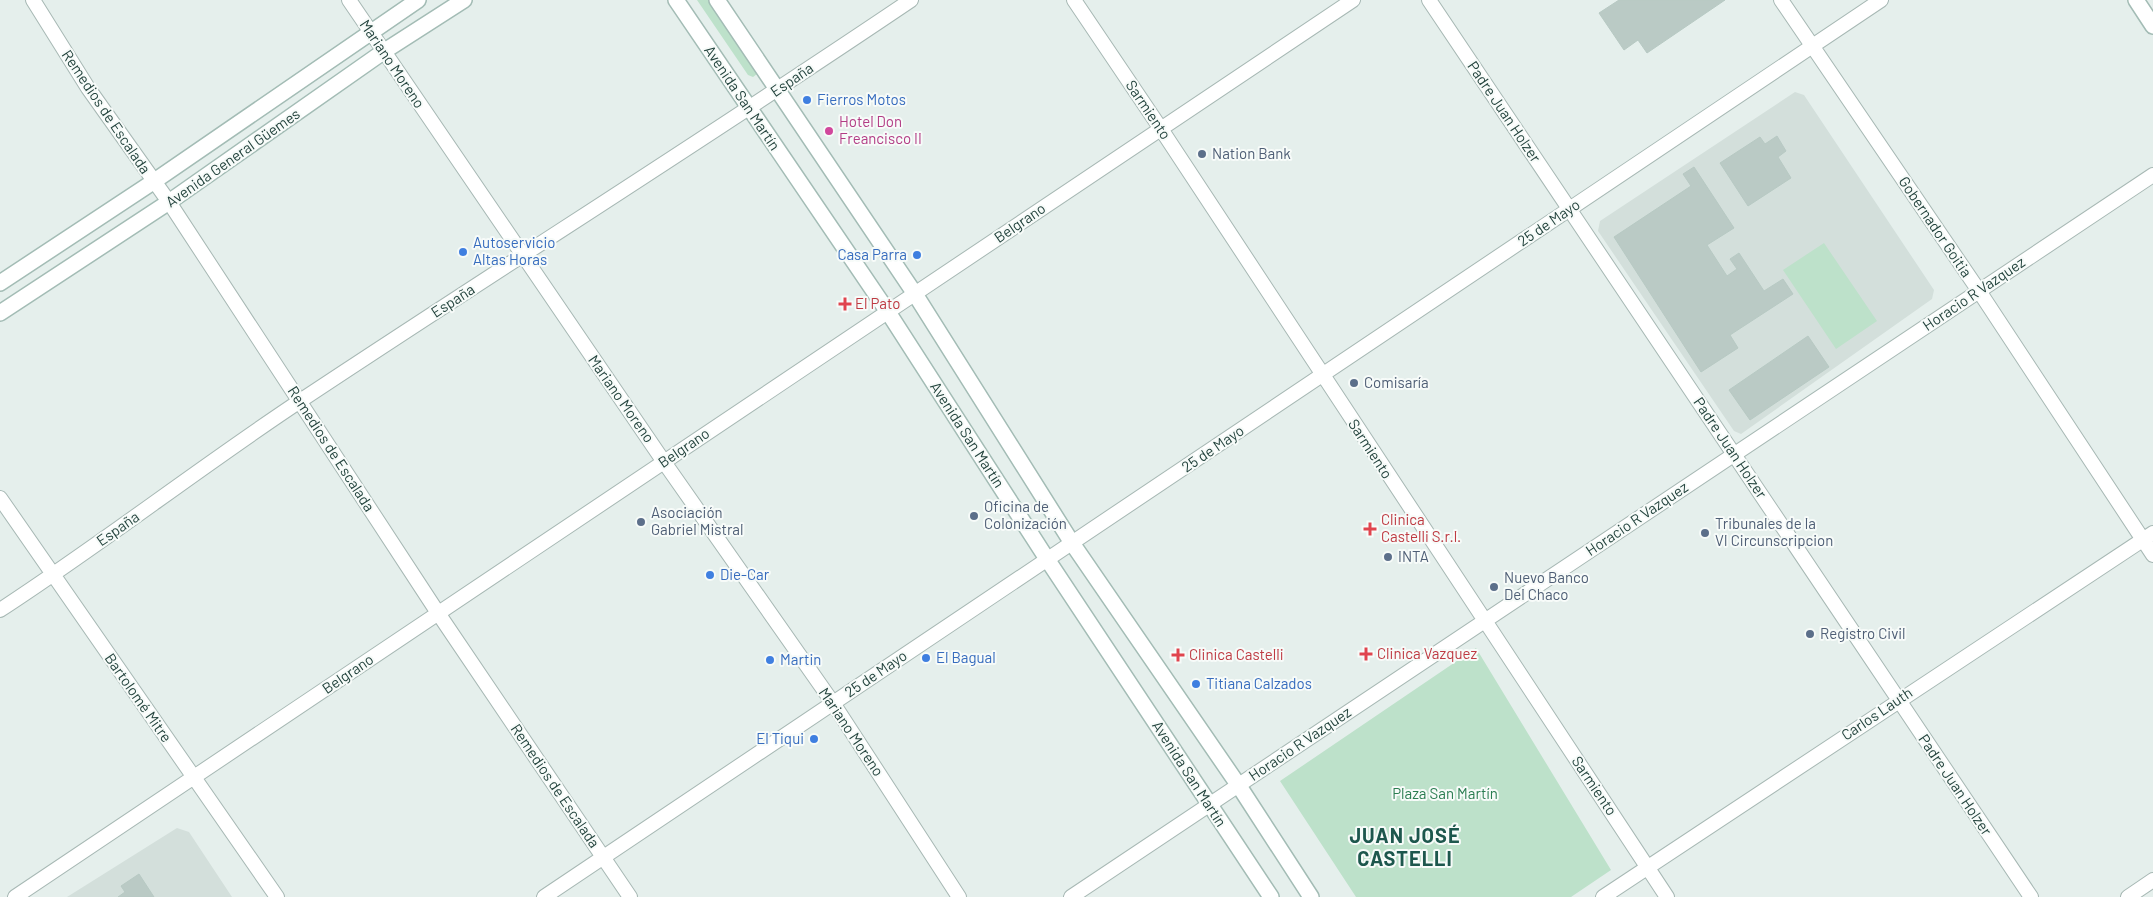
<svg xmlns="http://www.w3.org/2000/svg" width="2153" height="897" font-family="Barlow,sans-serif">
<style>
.built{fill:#d3dfdb}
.green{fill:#bde1ca}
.building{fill:#bacac5;stroke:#b7c9c3}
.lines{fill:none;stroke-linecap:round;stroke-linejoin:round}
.street-casing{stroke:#a7b8b4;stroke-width:16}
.secondary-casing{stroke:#a3bcb5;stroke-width:18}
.street{stroke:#fff;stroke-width:14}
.secondary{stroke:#fff;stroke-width:15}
.shop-dot{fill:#3f7fe0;stroke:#f7fbf9;stroke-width:2}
.hotel-dot{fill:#d1479c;stroke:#f7fbf9;stroke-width:2}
.service-dot{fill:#5c6f8a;stroke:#f7fbf9;stroke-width:2}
.health-dot{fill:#e0444e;stroke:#f7fbf9;stroke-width:2}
.labels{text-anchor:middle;stroke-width:4;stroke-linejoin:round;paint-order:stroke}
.street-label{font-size:15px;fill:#23433d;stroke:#f7fbf9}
.shop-label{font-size:15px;fill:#366cbe;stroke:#f7fbf9;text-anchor:start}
.hotel-label{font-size:15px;fill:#b23c85;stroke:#f7fbf9;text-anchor:start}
.service-label{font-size:15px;fill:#4e5e75;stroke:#f7fbf9;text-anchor:start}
.health-label{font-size:15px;fill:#be3a42;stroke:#f7fbf9;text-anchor:start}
.park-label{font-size:15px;fill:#2a7d51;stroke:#f7fbf9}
.district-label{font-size:20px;font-weight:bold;letter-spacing:1px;fill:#1d574d;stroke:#f7fbf9}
</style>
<rect width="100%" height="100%" fill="#e5efec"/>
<!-- built -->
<path class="built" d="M1795,92L1804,95L1934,290L1932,299L1741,434L1734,431L1598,231L1600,221Z
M177,828L189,832L232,897H67Z"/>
<!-- green -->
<path class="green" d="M697,0H712L757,68V74L753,77L748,75Z
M1824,243L1877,321L1836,349L1783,270Z
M1476,648L1611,870L1571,897H1356L1280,781Z"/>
<!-- building -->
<path class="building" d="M1619,0H1725L1647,53L1638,40L1624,50L1599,13Z
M1777,136L1786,151L1778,157L1791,178L1748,206L1720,163L1760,137L1765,144Z
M1694,167L1734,228L1707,245L1727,276L1737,269L1730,259L1739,253L1764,291L1783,279L1793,294L1730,335L1738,348L1701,372L1614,237L1691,186L1683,174Z
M1808,336L1829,367L1750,420L1729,390Z
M139,874L154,897H118L125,892L121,886Z"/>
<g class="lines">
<defs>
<path id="street" d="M33,0L88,88L169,202L438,613L630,897
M349,0L664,462L833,703L959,897
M1074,0L1161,129L1667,897
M1429,0L2031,897
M1781,0L1979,291L2153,555
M0,498L277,897
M0,610C103,543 200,467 303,399C505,265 710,136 911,0
M15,897L1353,0
M544,897L1881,0
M1071,897L2153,175
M1603,897L2153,533
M2128,897L2153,880"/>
<path id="secondary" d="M676,0L888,312L1047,559L1271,897
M717,0L915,294L1072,543L1239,786L1311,897
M2136,0L2153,26
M0,283L153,182L418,0
M0,313L169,202L383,52L464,0"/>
</defs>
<!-- street casing -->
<use href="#street" class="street-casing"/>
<!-- secondary casing -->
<use href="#secondary" class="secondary-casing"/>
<!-- street -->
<use href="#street" class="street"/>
<!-- secondary -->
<use href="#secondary" class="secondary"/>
</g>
<!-- markers -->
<g class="shop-dot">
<circle cx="807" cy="100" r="5"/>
<circle cx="463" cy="252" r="5"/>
<circle cx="917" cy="255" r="5"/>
<circle cx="710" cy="575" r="5"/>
<circle cx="926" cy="658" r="5"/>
<circle cx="770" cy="660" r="5"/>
<circle cx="1196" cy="684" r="5"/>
<circle cx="814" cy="739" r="5"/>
</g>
<circle class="hotel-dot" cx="829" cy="131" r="5"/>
<g class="service-dot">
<circle cx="1202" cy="154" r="5"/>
<circle cx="1354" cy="383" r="5"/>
<circle cx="974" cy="516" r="5"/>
<circle cx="641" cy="522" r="5"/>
<circle cx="1705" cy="533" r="5"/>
<circle cx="1388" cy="557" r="5"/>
<circle cx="1494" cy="587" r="5"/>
<circle cx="1810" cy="634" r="5"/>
</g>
<g class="health-dot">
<path d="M842.5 296.5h5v5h5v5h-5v5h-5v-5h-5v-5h5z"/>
<path d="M1367.5 521.5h5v5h5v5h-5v5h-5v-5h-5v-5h5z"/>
<path d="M1363.5 646.5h5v5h5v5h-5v5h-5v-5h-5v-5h5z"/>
<path d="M1175.5 647.5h5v5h5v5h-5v5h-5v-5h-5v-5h5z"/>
</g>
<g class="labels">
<!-- street labels -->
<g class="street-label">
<text transform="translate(392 64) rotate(56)" y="5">Mariano Moreno</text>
<text transform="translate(792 80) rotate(-34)" y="5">España</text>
<text transform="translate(742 98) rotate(56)" y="5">Avenida San Martín</text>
<text transform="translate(1148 110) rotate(56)" y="5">Sarmiento</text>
<text transform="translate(106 112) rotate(56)" y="5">Remedios de Escalada</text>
<text transform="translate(1504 112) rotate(56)" y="5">Padre Juan Holzer</text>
<text transform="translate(233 158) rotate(-35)" y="5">Avenida General Güemes</text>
<text transform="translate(1020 223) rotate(-34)" y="5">Belgrano</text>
<text transform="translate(1549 223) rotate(-34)" y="5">25 de Mayo</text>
<text transform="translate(1935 227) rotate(56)" y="5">Gobernador Goitia</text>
<text transform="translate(1974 294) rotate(-34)" y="5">Horacio R Vazquez</text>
<text transform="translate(453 301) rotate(-33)" y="5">España</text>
<text transform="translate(621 399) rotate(55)" y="5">Mariano Moreno</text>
<text transform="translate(967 435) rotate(57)" y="5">Avenida San Martín</text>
<text transform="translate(684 448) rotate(-34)" y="5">Belgrano</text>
<text transform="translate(1730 448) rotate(56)" y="5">Padre Juan Holzer</text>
<text transform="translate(331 449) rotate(57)" y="5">Remedios de Escalada</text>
<text transform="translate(1213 449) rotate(-34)" y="5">25 de Mayo</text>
<text transform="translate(1370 449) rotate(57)" y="5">Sarmiento</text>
<text transform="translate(1637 519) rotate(-34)" y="5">Horacio R Vazquez</text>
<text transform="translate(118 529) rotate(-35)" y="5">España</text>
<text transform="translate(348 674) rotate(-34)" y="5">Belgrano</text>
<text transform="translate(876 674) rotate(-34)" y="5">25 de Mayo</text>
<text transform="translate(138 698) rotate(55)" y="5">Bartolomé Mitre</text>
<text transform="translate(1877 714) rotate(-34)" y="5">Carlos Lauth</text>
<text transform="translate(851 732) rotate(56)" y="5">Mariano Moreno</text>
<text transform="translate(1300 744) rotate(-34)" y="5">Horacio R Vazquez</text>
<text transform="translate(1189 774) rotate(57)" y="5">Avenida San Martín</text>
<text transform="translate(1955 785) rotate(56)" y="5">Padre Juan Holzer</text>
<text transform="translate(555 786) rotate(56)" y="5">Remedios de Escalada</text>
<text transform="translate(1594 786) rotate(56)" y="5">Sarmiento</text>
</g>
<!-- shop labels -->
<g class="shop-label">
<text x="817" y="105">Fierros Motos</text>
<text x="473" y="248">Autoservicio<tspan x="473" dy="17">Altas Horas</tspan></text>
<text x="907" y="260" text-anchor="end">Casa Parra</text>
<text x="720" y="580">Die-Car</text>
<text x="936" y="663">El Bagual</text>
<text x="780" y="665">Martin</text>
<text x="1206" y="689">Titiana Calzados</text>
<text x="804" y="744" text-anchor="end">El Tiqui</text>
</g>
<!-- hotel labels -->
<g class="hotel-label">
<text x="839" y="127">Hotel Don<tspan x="839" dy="17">Freancisco II</tspan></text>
</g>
<!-- service labels -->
<g class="service-label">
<text x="1212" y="159">Nation Bank</text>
<text x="1364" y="388">Comisaría</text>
<text x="984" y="512">Oficina de<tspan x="984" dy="17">Colonización</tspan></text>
<text x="651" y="518">Asociación<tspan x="651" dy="17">Gabriel Mistral</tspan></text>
<text x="1715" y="529">Tribunales de la<tspan x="1715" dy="17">VI Circunscripcion</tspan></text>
<text x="1398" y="562">INTA</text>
<text x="1504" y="583">Nuevo Banco<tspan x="1504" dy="17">Del Chaco</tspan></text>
<text x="1820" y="639">Registro Civil</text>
</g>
<!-- health labels -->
<g class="health-label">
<text x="855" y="309">El Pato</text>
<text x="1381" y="525">Clinica<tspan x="1381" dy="17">Castelli S.r.l.</tspan></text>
<text x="1377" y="659">Clinica Vazquez</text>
<text x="1189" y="660">Clinica Castelli</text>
</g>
<!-- park labels -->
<g class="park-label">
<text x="1445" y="799">Plaza San Martín</text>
</g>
<!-- district labels -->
<g class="district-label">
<text x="1405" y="843">JUAN JOSÉ<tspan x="1405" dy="23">CASTELLI</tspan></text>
</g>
</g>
</svg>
